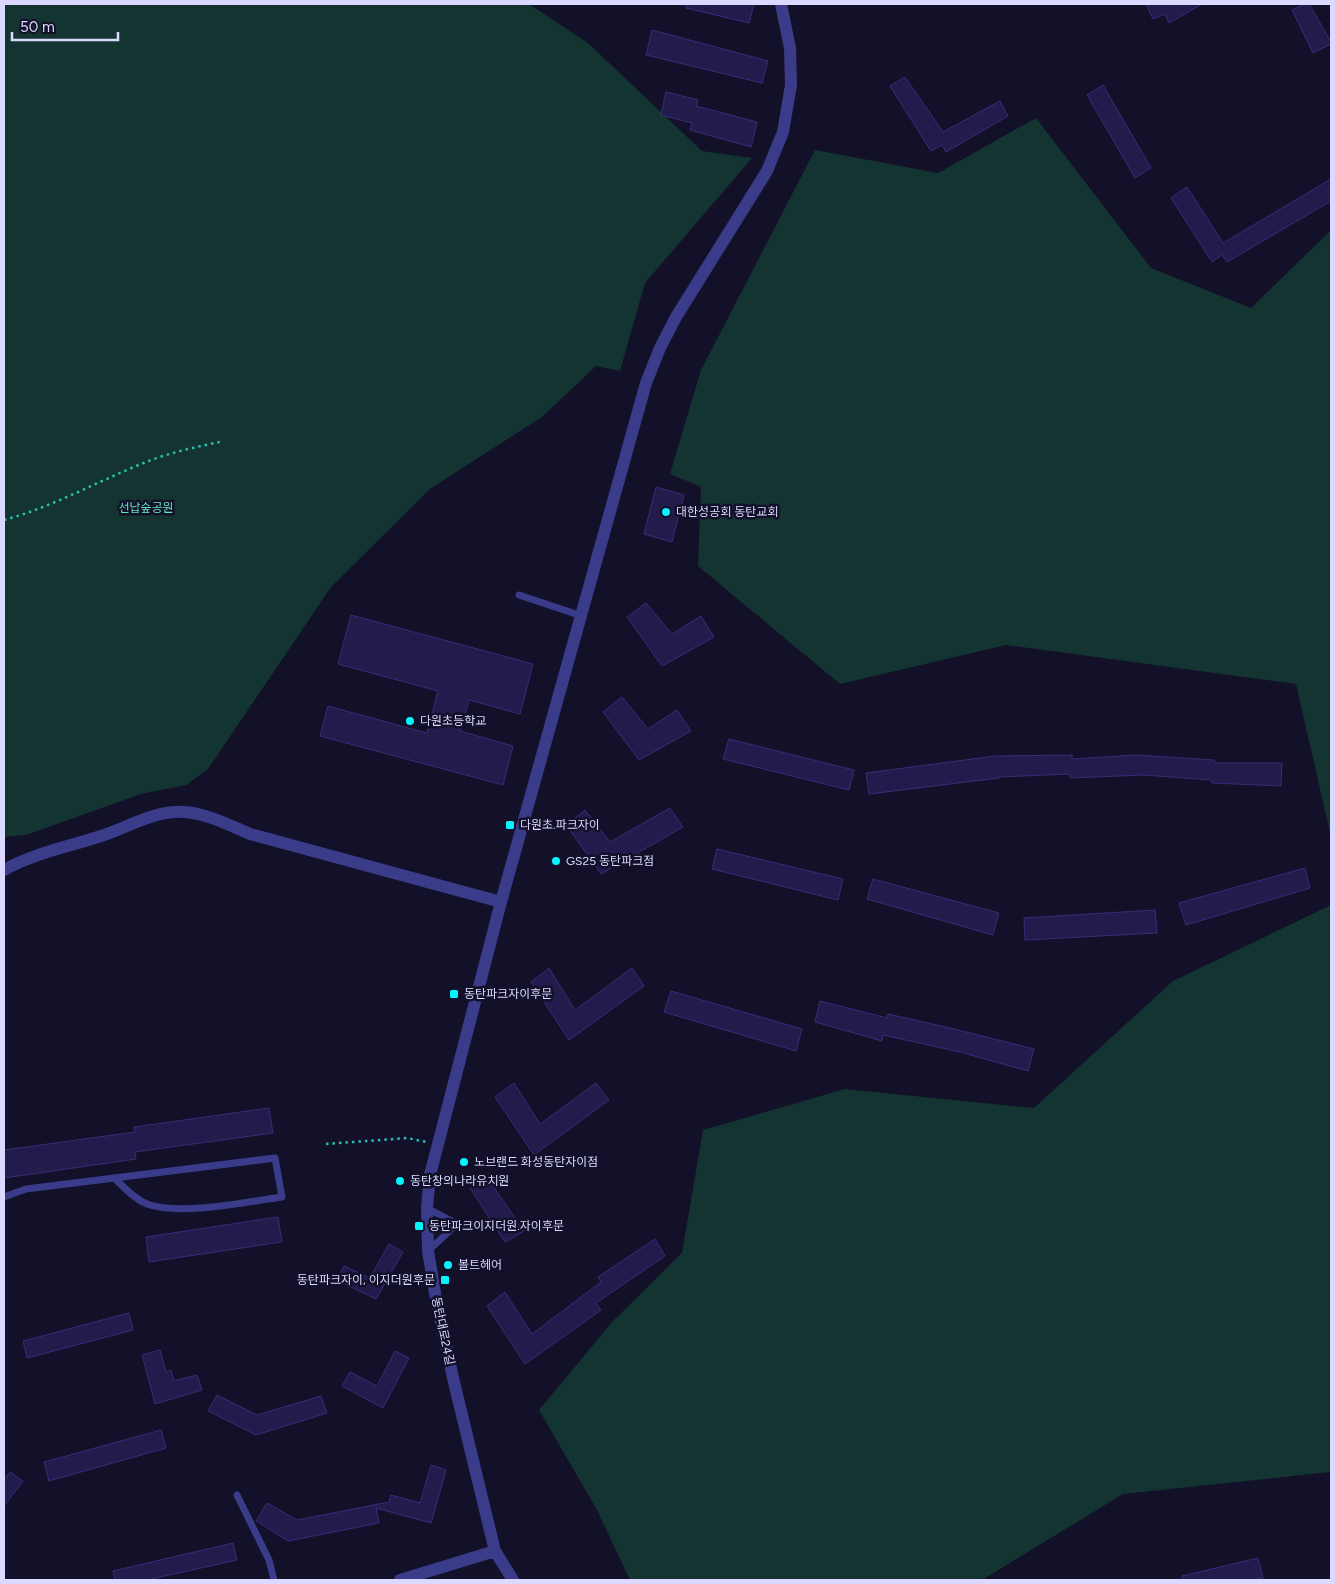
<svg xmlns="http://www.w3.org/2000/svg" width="1335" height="1584" font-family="Figtree,'Noto Sans KR',sans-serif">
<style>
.green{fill:#133431}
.building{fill:#221c4c;stroke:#372d78}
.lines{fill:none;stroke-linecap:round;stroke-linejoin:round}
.path{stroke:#2dbfad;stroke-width:2.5;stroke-dasharray:2.5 4;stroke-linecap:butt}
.service{stroke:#3a3c8a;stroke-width:7}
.tertiary{stroke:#3a3c8a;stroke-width:12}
.poi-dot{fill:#05f5ff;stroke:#13102a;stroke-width:2}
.labels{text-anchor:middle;stroke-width:5;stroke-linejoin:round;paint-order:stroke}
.park-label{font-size:12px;fill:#61e3bb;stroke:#13102a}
.poi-label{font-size:12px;fill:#dbd9ff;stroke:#13102a;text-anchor:start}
.street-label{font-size:12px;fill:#dbd9ff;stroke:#13102a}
</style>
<rect width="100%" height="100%" fill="#13102a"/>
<!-- green -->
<path class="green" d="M4,4H529L588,43L702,151L752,158L645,283L620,371L596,366L542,417L430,489L331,587L208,769L186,785L141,794L26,835L4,837Z
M1036,118L1151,268L1251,308L1331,230V837L1296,684L1006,645L840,684L698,566L701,487L670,474L701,370L815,150L938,173Z
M1331,905V1472L1123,1494L982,1580H630L597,1510L539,1410L612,1322L682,1253L703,1130L845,1089L1034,1108L1173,981Z"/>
<!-- building -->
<path class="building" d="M686,4H754L749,23L686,8Z
M1146,4H1202L1169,23L1165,14L1153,19Z
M1304,4H1309L1331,42V44L1313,53L1292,10Z
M652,30L768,61L762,83L646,55Z
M905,77L943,132L1000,101L1008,116L946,152L942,145L931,151L890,86Z
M1103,85L1151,168L1135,178L1087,95Z
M666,92L698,100L696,106L757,122L751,147L690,130L692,123L661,115Z
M1331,179V201L1227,262L1222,255L1212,262L1171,198L1187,187L1223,243Z
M656,487L684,495L672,542L644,534Z
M646,603L672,634L701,616L714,637L662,666L627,617Z
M351,615L533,664L520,714L469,700L460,731L513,746L503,785L320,736L328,706L427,733L438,691L338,664Z
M622,697L648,729L677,710L691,731L639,760L603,712Z
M729,739L854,770L849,790L723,759Z
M1072,755V759L1136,755L1214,760L1215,763H1282L1281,786L1212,783V780L1143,775L1070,778V774L999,777V778L869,794L866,773L995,756Z
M670,808L683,827L601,874L566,825L585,810L610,842Z
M717,849L843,879L838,900L712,869Z
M1305,868L1310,888L1186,925L1179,903Z
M873,879L999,913L993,935L867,899Z
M1155,910L1157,933L1025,940L1024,918Z
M549,968L575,1010L632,968L644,986L569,1040L531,982Z
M671,991L802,1029L796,1051L664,1012Z
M820,1001L887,1018L888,1014L950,1028L1034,1049L1028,1071L960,1052L883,1035L882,1041L815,1022Z
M514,1083L540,1124L596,1083L609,1100L534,1155L495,1097Z
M269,1108L273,1133L135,1152L136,1159L4,1178V1150L135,1132L134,1127Z
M486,1176L524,1231L505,1242L470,1188Z
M278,1217L282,1242L149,1262L146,1237Z
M655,1239L665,1256L596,1303L601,1310L525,1364L487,1306L505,1292L532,1334L601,1282L598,1277Z
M389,1244L403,1252L376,1299L336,1280L344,1266L370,1278Z
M129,1313L133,1330L27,1358L23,1341Z
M160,1350L166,1372L171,1370L174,1381L197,1375L202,1390L155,1404L142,1355Z
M395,1351L409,1358L383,1408L342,1386L350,1372L377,1386Z
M217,1395L257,1415L321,1396L327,1413L256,1435L208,1411Z
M161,1430L166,1448L49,1481L44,1462Z
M431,1465L446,1470L431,1523L376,1508L379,1523L288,1541L256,1521L267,1503L297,1520L389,1502L391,1495L420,1503Z
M10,1472L23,1481L4,1506V1480Z
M233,1543L237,1560L147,1580H115L113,1571Z
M1258,1558L1263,1578L1254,1580H1182V1576Z"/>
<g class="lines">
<!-- path -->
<path class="path" d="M4,520C53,507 98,481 146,462C169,453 195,447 220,442
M326,1144L407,1138L427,1142"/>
<!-- service -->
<path class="service" d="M519,595L582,616
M4,1197L26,1189L275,1158L282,1197C246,1202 180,1216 147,1204C134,1199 124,1187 114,1178
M427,1208L457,1224L428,1251
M237,1495L269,1560L274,1580"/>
<!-- tertiary -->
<path class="tertiary" d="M4,870C34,853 68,847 101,836C129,827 154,810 185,812C208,814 229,825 250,834L501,902
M400,1580L495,1551
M513,1580L495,1551L453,1378L436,1299L428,1251L427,1208L430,1175L501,902L646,383L660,348L676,317L767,171L783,132L791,85L790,48L781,4"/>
</g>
<!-- markers -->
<g class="poi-dot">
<circle cx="666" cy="512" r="5"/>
<circle cx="410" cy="721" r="5"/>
<rect x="505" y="820" width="10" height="10" rx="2.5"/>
<circle cx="556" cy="861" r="5"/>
<rect x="449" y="989" width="10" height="10" rx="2.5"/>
<circle cx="464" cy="1162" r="5"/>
<circle cx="400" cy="1181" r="5"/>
<rect x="414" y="1221" width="10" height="10" rx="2.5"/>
<circle cx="448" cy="1265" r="5"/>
<rect x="440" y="1275" width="10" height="10" rx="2.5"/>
</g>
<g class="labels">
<!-- park labels -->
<g class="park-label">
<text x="146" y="512">선납숲공원</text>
</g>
<!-- poi labels -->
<g class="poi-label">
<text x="676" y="516">대한성공회 동탄교회</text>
<text x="420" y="725">다원초등학교</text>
<text x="520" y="829">다원초.파크자이</text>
<text x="566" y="865">GS25 동탄파크점</text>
<text x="464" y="998">동탄파크자이후문</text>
<text x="474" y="1166">노브랜드 화성동탄자이점</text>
<text x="410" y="1185">동탄창의나라유치원</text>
<text x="429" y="1230">동탄파크이지더원.자이후문</text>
<text x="458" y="1269">볼트헤어</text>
<text x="435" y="1284" text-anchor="end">동탄파크자이, 이지더원후문</text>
</g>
<!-- street labels -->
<g class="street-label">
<text transform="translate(443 1331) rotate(78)" y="4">동탄대로24길</text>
</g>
</g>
<!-- border -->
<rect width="1335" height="1584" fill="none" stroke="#dbd9ff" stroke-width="10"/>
<!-- scale -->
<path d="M12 32v8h106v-8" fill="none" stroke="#dbd9ff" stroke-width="2.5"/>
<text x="20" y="32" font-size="15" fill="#dbd9ff" stroke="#13102a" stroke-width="4" paint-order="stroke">50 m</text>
</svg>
